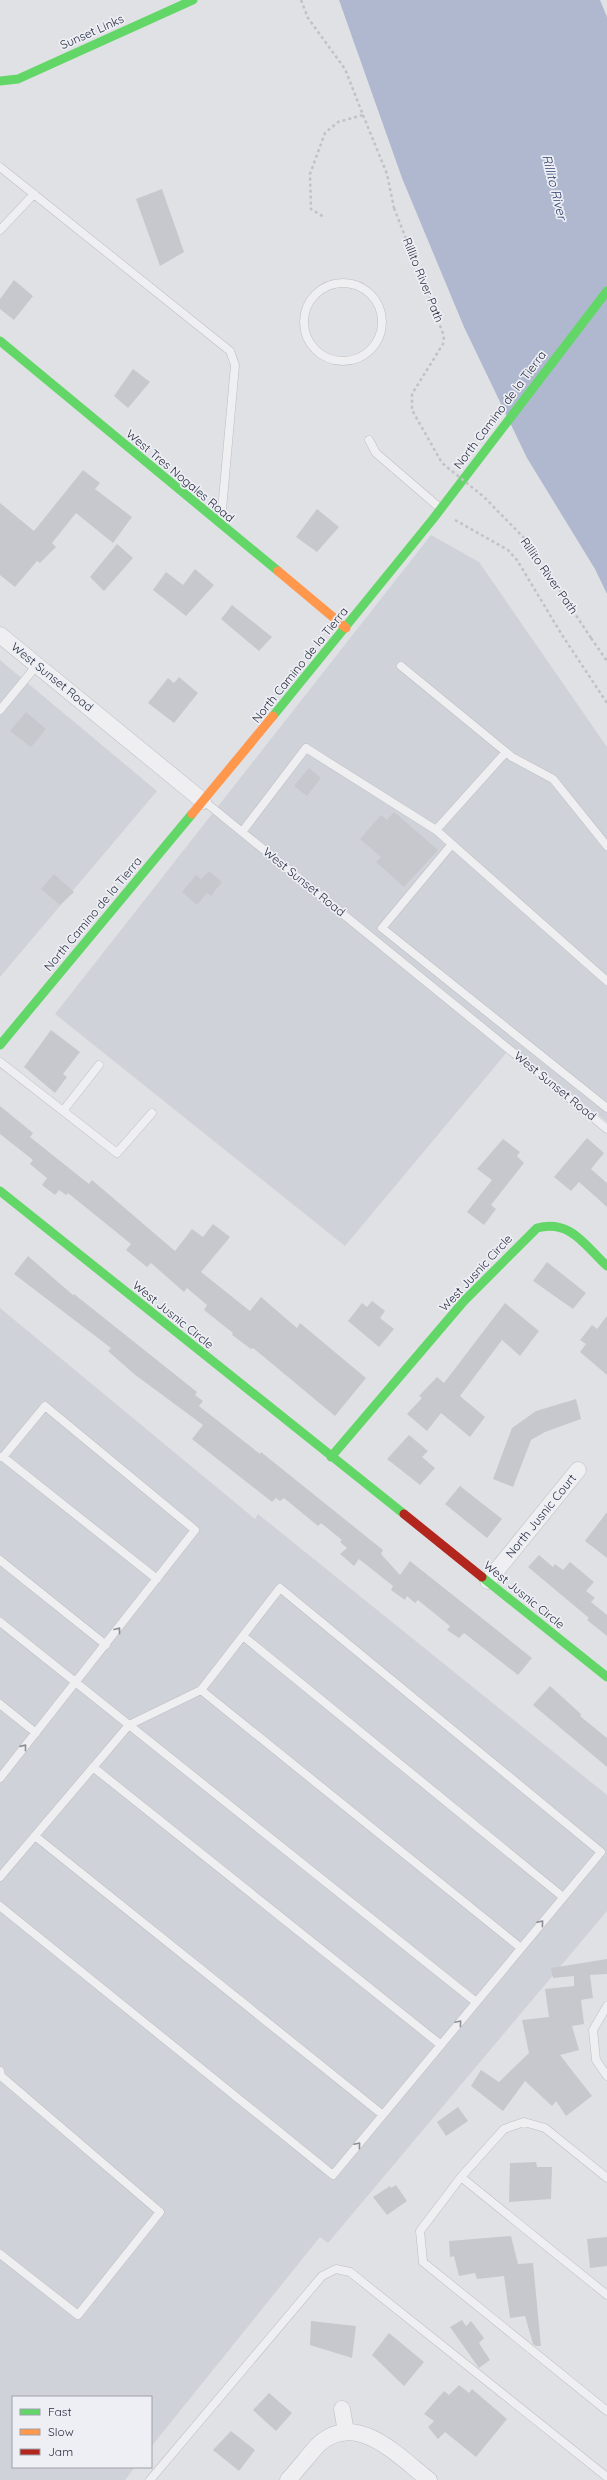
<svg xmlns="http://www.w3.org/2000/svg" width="607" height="2480" font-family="Quicksand,sans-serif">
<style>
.built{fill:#d0d2d9}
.water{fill:#afb8cf}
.building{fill:#c7c8cd}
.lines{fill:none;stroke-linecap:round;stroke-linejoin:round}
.lane-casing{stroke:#bdbec2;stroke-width:9}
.street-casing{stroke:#bdbec2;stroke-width:17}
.path{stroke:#c1c2c8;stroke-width:2.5;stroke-dasharray:3 3;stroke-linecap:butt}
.lane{stroke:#efeff1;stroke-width:8}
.street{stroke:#efeff1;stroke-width:16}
.fast{stroke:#63d668;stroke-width:9}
.slow{stroke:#ff974d;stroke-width:9}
.jam{stroke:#b3261e;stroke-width:9}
.path-bridge{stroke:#c1c2c8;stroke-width:2.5;stroke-dasharray:3 3;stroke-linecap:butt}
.oneway{stroke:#8c8e97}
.labels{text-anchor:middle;stroke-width:3.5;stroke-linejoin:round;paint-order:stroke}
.street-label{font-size:12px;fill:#282c3d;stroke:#edeff5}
.water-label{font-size:13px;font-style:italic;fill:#34436f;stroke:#edeff5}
</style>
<rect width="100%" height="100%" fill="#e0e1e5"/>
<!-- built -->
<path class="built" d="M431,535L479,562L607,747V1122L512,1046L345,1246L55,1014Z
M0,660L157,791L0,977Z
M0,1308L255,1519L258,1514L607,1795V1911L328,2243L320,2237L151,2447V2397H13V2467H135L125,2480H0Z"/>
<!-- water -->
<path class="water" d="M339,0H600L607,17V594L595,569L527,458L464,327L402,178Z"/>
<!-- building -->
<path class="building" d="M162,189L184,252L160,266L136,199Z
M14,280L33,296L14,320L0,309V299Z
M133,369L150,382L128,408L114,396Z
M83,470L100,483L95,489L132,517L113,543L76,513L52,543L56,547L40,563L37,561L15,587L0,575V503L34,531Z
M317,509L339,527L317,552L296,537Z
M117,544L133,558L104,591L90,577Z
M195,569L214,585L186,616L153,590L166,572L183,585Z
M232,605L272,637L259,651L221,619Z
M179,677L198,693L174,723L148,703L168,678L174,683Z
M26,712L46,729L31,747L10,731Z
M309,768L321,778L307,796L294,786Z
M394,812L438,850L404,887L376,862L381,857L360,839L381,815L387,820Z
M209,871L222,882L211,896L207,893L197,905L182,892L196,875L201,879Z
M54,874L74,892L60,905L41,889Z
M51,1030L80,1052L63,1074L67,1077L55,1093L24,1067Z
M0,1106L33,1133L30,1137L89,1184L92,1180L175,1251L192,1229L203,1237L213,1224L230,1237L201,1272L250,1311L261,1297L297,1328L300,1323L366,1378L335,1416L253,1348L251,1349L232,1335L233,1333L204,1310L207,1305L187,1288L184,1292L151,1263L147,1267L126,1250L131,1244L68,1193L66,1195L59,1190L55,1195L42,1185L47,1178L30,1164L33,1160L0,1134Z
M587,1138L604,1153L591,1169L607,1183V1207L579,1182L571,1191L554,1177Z
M503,1139L520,1152L517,1156L524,1163L491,1205L496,1209L484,1225L467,1212L492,1180L477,1169Z
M28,1256L73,1295L74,1294L197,1392L195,1395L203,1401L199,1406L260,1454L261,1452L383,1550L381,1554L400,1575L410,1561L532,1658L518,1675L464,1633L459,1638L447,1630L450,1626L418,1600L415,1603L407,1596L405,1600L391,1590L393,1586L359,1559L354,1566L340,1554L347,1548L340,1542L342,1540L321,1523L318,1526L284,1498L280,1501L276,1498L272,1502L192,1439L203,1425L134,1374L108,1351L111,1348L14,1274Z
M547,1262L586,1293L573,1309L533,1281Z
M372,1301L385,1311L380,1318L394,1329L379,1347L348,1321L362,1303L367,1307Z
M505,1303L539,1331L520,1356L502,1340L460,1396L485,1417L470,1437L441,1413L427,1431L407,1414L422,1398L419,1396L437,1377L444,1383Z
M607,1316V1375L580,1352L586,1344L580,1340L592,1325L597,1329Z
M576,1399L581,1419L545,1432L531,1440L513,1487L493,1479L512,1428L536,1411Z
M409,1435L428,1451L422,1457L435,1468L420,1485L387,1459Z
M460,1486L502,1519L487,1538L445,1504Z
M607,1512V1558L585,1541Z
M539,1555L553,1567L555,1564L563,1570L570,1562L594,1582L586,1591L595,1598L591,1602L607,1615V1636L587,1620L589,1618L528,1567Z
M550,1686L581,1714L580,1716L607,1738V1767L533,1705Z
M607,1959V1974L590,1975L593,1998L581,2000L584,2024L572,2026L579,2050L560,2055L592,2096L566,2116L556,2101L552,2106L525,2081L503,2111L471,2086L481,2070L499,2082L529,2053L522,2020L549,2017L545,1989L574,1986V1976L553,1978L551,1968Z
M458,2107L468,2121L446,2136L437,2122Z
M536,2162L537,2167H552L551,2199L509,2202L510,2163Z
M396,2185L407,2201L387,2215L373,2197L390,2186L391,2188Z
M511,2236L518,2264L533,2263L541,2346H536L533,2344L525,2316L510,2318L504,2276L477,2279L475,2273L459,2276L454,2256L450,2257L449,2241Z
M607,2237V2266L590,2268L587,2239Z
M462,2320L466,2326L471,2321L484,2338L479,2343L490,2360L479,2368L450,2327Z
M311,2321L356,2326L352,2358L310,2345Z
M389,2333L424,2362L404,2386L372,2355Z
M459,2385L469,2393L472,2389L507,2419L476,2457L445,2432L438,2439L428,2427L434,2421L424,2414L444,2391L449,2395Z
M269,2393L292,2413L276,2431L253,2410Z
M231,2431L255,2450L239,2471L213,2450Z"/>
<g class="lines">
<defs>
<path id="lane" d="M0,167L230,351L235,365L221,521
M0,230L34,194
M304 322a39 39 0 1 1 78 0a39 39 0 1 1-78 0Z
M369,440L376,453L440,508
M401,666L512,757L553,779L607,846
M0,710L37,665
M204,801L607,1129
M436,830L506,752
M242,832L306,748L436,830L607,981
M452,844L382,928L607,1108
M0,1062L117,1153L152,1113
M63,1111L99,1065
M0,1457H3L45,1406L195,1530L0,1778
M3,1457L157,1579
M0,1560L106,1645
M0,1622L476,2002
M243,1636L563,1897
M0,1704L36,1733
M93,1767L441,2045
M35,1836L383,2115
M0,1877L129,1725L201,1690
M0,1906L333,2175L601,1852L280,1588L201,1690L521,1948
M607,2006L593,2030L596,2060L607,2076
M0,2071L1,2076L160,2212L78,2315L0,2254
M461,2177L607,2295
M607,2178L545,2128L524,2122L504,2129L461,2177L420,2231L423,2262L607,2411
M150,2480L322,2276L336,2269L350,2272L607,2477"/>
<path id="street" d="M0,635L203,801
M488,1581L578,1470
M342,2409L346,2432
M288,2480C298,2469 308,2456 318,2445C356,2409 399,2457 429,2480"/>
</defs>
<!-- lane casing -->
<use href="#lane" class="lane-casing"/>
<!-- street casing -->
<use href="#street" class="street-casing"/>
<!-- path -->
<path class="path" d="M301,0L308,18L345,69L363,115L338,122L325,133L310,174L311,209L324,217
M363,115L387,174L394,208
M455,520L508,550L517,560L562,635L607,703
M591,638L607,661"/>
<!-- lane -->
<use href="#lane" class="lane"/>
<!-- street -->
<use href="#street" class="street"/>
<!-- fast -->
<path class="fast" d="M0,81L18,79L193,0
M0,341L278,571
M273,716L433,519L607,291
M0,1045L192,814
M0,1191L404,1514
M331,1457L464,1301L537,1228C571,1219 585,1246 607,1266
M482,1577L607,1677"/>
<!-- slow -->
<path class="slow" d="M278,571L346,628
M192,814L273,716"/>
<!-- jam -->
<path class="jam" d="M404,1514L482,1577"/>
<!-- path-bridge -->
<path class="path-bridge" d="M394,208L444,336L443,344L412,394V410L442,463L484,497L527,541L591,638"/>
</g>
<!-- one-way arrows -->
<defs><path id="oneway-chevron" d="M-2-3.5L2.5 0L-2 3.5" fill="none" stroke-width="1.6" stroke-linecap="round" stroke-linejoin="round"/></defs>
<g class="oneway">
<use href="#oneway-chevron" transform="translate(118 1630) rotate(-52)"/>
<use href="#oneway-chevron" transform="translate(24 1747) rotate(-51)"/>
<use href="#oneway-chevron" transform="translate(541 1923) rotate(-50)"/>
<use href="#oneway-chevron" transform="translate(459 2023) rotate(-50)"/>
<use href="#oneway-chevron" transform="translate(358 2145) rotate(-50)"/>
</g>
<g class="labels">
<!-- street labels -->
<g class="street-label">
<text transform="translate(92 32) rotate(-24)" y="4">Sunset Links</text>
<text transform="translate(423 280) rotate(68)" y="4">Rillito River Path</text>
<text transform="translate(500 410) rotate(-53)" y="4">North Camino de la Tierra</text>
<text transform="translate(180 476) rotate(40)" y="4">West Tres Nogales Road</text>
<text transform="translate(549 576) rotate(55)" y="4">Rillito River Path</text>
<text transform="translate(300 665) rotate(-51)" y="4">North Camino de la Tierra</text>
<text transform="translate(52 677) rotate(39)" y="4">West Sunset Road</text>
<text transform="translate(304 882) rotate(39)" y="4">West Sunset Road</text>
<text transform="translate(93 914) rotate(-50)" y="4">North Camino de la Tierra</text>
<text transform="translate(555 1086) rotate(39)" y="4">West Sunset Road</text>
<text transform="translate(476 1273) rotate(-47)" y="4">West Jusnic Circle</text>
<text transform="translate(173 1315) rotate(39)" y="4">West Jusnic Circle</text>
<text transform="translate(541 1516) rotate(-51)" y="4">North Jusnic Court</text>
<text transform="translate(524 1595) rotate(39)" y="4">West Jusnic Circle</text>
</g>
<!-- water labels -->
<g class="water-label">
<text transform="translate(555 187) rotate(76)" y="5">Rillito River</text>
</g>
</g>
<!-- legend -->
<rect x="12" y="2396" width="140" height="72" fill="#edeff5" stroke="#9ea1ab"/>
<rect x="20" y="2409" width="20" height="6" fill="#63d668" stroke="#9ea1ab"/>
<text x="48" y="2416" font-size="12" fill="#282c3d">Fast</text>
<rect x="20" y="2429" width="20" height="6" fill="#ff974d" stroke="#9ea1ab"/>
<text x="48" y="2436" font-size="12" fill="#282c3d">Slow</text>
<rect x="20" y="2449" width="20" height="6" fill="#b3261e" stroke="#9ea1ab"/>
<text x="48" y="2456" font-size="12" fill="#282c3d">Jam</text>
</svg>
